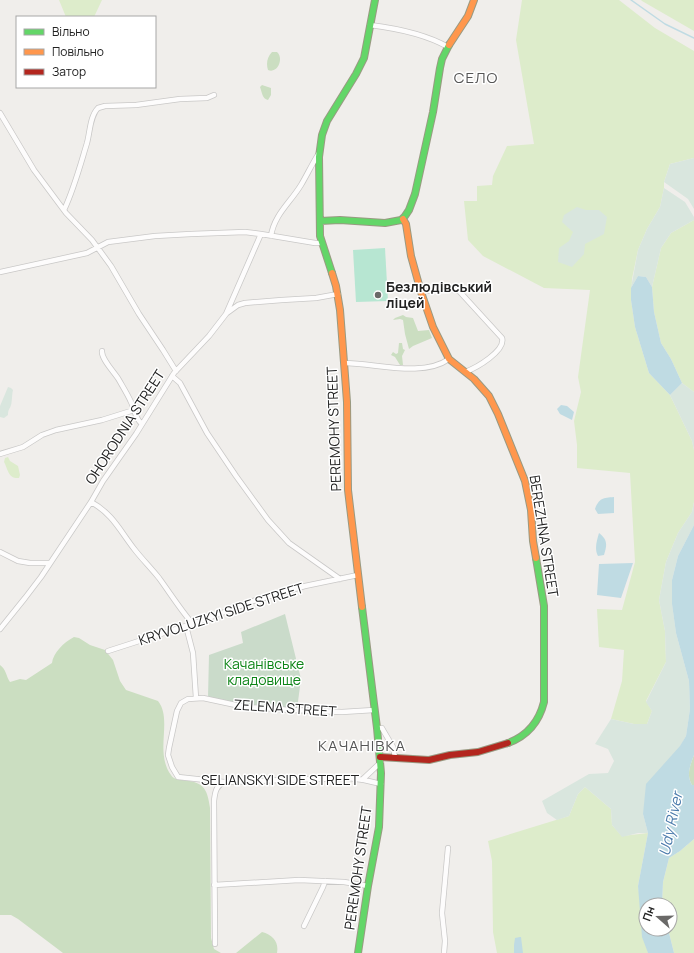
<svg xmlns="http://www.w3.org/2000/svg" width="694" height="953" font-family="Manrope,sans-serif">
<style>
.grass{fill:#ddeccb}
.forest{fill:#cbdec1}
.wetland{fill:#d9e6de}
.cemetery{fill:#cadbca}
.pitch{fill:#b7e6d2}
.water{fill:#bfdbe3}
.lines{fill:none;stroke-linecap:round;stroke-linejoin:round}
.stream{stroke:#bfdbe3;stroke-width:1.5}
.street-casing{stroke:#c9c8c7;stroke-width:6}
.fast-casing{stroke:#999a82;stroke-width:8}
.slow-casing{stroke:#999a82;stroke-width:8}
.jam-casing{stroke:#999a82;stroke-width:8}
.street{stroke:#fdfcfc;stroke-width:4.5}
.fast{stroke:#63d668;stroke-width:6}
.slow{stroke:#ff974d;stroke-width:6}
.jam{stroke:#b3261e;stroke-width:6}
.poi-dot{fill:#6a6968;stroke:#fff;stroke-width:1.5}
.labels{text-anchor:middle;stroke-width:3;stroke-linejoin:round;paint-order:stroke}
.poi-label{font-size:14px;font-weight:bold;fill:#222;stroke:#fff;text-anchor:start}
.street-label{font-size:14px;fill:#222;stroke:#fff}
.park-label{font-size:14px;fill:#0c8416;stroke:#fff}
.neighbourhood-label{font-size:15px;letter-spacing:1px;fill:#555;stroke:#fff}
.water-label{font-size:15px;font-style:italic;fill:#4a7aab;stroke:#fff}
</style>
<rect width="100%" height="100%" fill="#f0eeeb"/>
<!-- grass -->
<path class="grass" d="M59,0H102L94,17H66Z
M522,0H619L655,28L694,51V158L670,164L664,182V188L660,207L647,229L638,250L632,279L631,300L635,327L649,373L670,395L692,441L694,450V502L692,512L678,533L666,562L659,600L665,631L666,662L646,701L652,711L647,724H634L611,719L622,681L624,650L599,647L597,609L622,610L635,562L630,473L577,468V445L574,421L581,392L578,377L590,290L544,288L483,256L468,240L464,201H477V186L492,185L493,176L507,146L534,144L516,40Z
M641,0H694V31L642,1Z
M694,220V392L682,383L671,359L661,343L654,312L652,287L661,248L671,233Z
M8,457L10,461L18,466L20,475L19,478C8,479 8,469 4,462L5,458Z
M585,787L611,809L612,825L622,836L648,833L638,886L648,953H497L493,932L492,861L488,841L569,816L578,794Z
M694,839V953H674L668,929H670V905L662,904L663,882L669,858L680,851Z"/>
<!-- forest -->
<path class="forest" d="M272,52H277C284,58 278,74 268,70C266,64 267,57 272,52Z
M262,85L271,88V95L268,100C262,99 262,92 260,87Z
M403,315L406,317L413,318L418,331L429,330L432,338L413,346L409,349L405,334L403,320L400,319L393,320L395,318Z
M399,343H402L403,349L405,350L402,356L403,365H400L395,357L391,355L393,352L396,354L398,353Z
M74,637L79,638L90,645L105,650L113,660L120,681L126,690L158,701C173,720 154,752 171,775C173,779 177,779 182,780C203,782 207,787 210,808L211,938L214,949L221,953H63L18,919L11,915H0V665C6,669 6,676 10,682L20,679L26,680L52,663C53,653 64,642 74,637Z
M694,755V785H692C686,775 690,766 694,755Z
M262,932C273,935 279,942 277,953H236Z"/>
<!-- wetland -->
<path class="wetland" d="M694,158V209L688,199L664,182L670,164Z
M664,188L685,202L694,217V220L671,233L661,248L652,287L646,277L638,276L631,288L638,250L647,229L660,207Z
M577,207L586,210H599L607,217L604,234L585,244L584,254L572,267L558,262L559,248L569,241L573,232L562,222L564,215Z
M682,383L694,392V450L692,441L670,395Z
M8,387L11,388L13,390C12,393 12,403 11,405C10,409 8,409 8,415L4,418L0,417V406Z
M694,502V525L678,556L672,580V604L676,633L689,681L690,709L686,736L643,814L648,833H638L622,837L612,825L611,809L585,787L578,794L569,816L557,820L547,813L542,801L589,774L608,773L614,761L608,749L595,744L611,719L634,724H647L652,711L646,702L666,662L665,631L659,600L666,562L678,533L692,512Z"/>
<!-- cemetery -->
<path class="cemetery" d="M285,614L301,679L297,709L250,706L208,697L209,655L243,643L241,632Z"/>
<!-- pitch -->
<path class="pitch" d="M385,248L388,301L356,302L353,250Z"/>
<!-- water -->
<path class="water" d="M638,276L646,277L652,287L654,312L661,343L671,359L682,383L670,395L649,373L635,327L631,300V288Z
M561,405L567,406L574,412L572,420L560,414L557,409Z
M614,497V513L598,514L595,509C599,498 603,498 614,497Z
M694,525V755C690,766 686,775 692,785H694V839L680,851L669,858L663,882L662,905H646V929H668L674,953H648L642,937L638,886L648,833L643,814L646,784L680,746L686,736L690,709L689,681L676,633L672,604V580L678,556Z
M599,533C608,540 607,545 604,555L598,556C594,549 597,540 599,533Z
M633,563L621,598L597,595L599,564Z
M520,937H521L523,953H514V945L515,938Z"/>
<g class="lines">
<!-- stream -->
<path class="stream" d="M631,0L665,24L694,38"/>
<defs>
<path id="street" d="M370,25C394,28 427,35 448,47
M0,113L34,170L66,213L92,240L111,266L139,314L163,350L176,371
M64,210C74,189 80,166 87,143C90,132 90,116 98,108L105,106L136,105L180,99L207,98L214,95
M271,236C274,215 290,203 301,185C307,175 312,164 319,153
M0,272L87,253L108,242L155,236L191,234L245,232L261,234L315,243H322
M421,292C433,290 448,287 459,291L502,338C506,351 476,368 465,372
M227,313L238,305L245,303L282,300L316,298L338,294
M102,351C101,359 115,373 119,380C123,387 128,395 131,402C135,410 135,419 142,424
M344,363C376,363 422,378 449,359
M172,376L180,383L207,433L236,476L268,520L289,543L340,579
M0,454L23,447L42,435L56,430L102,420L134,410
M91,502C113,514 120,531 135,550C142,559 151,568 159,578C170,593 180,609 192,623
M0,552L18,561L30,563H50
M186,626L193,653L196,698
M0,629L25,598L41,577L91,502L103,481L136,434L174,373L209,336L226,314L261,234
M108,651L201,621L253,601L305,586L358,575
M374,710L342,712L291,710L245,707L203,698L188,699L181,703L177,711L169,748L168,755L172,767L178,777L224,782L348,778L364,780L381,784
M377,728H382L383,730L393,747L395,757
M363,779L381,762
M214,885L299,880L344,882L368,886
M304,926L323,887L325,881
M215,944L214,801C215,792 216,786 224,782
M444,953L445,941L442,913L448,848"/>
<path id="fast" d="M320,221L340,220L385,223L401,220L405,216L409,210L415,194L433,112L440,68L442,59L449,45
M332,273L320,236L319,157L322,135L327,121L356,74L364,58L375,0
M508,743C527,736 539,722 544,702V606L536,558
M358,953L368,886L379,827L381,773L377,728L362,607"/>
<path id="slow" d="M449,45L468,16L474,0
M403,219L406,224L411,256L421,292L433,327L449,359L474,379L489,396L498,414L525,481L531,510L533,541L536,558
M332,273L336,286L340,310L347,402L348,490L362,607"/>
<path id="jam" d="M380,757L429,760L450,755L478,752L508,743"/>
</defs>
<!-- street casing -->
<use href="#street" class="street-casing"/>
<!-- fast casing -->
<use href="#fast" class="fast-casing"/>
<!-- slow casing -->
<use href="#slow" class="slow-casing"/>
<!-- jam casing -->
<use href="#jam" class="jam-casing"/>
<!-- street -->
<use href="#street" class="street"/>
<!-- fast -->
<use href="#fast" class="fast"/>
<!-- slow -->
<use href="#slow" class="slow"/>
<!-- jam -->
<use href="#jam" class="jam"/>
</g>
<!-- markers -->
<circle class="poi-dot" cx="378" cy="295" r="4"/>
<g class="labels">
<!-- poi labels -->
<g class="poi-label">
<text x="386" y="292">Безлюдівський<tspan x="386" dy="16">ліцей</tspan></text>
</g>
<!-- street labels -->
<g class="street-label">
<text transform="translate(125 427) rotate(-57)" y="5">OHORODNIA STREET</text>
<text transform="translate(334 429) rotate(-92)" y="5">PEREMOHY STREET</text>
<text transform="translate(544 536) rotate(81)" y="5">BEREZHNA STREET</text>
<text transform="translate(221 614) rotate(-18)" y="5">KRYVOLUZKYI SIDE STREET</text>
<text transform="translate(285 708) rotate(4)" y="5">ZELENA STREET</text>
<text x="280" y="785">SELIANSKYI SIDE STREET</text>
<text transform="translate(358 868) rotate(-82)" y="5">PEREMOHY STREET</text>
</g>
<!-- park labels -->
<g class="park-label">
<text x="264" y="669">Качанівське<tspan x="264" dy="16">кладовище</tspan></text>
</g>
<!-- neighbourhood labels -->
<g class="neighbourhood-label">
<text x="476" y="83">СЕЛО</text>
<text x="362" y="751">КАЧАНІВКА</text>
</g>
<!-- water labels -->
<g class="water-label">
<text transform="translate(671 824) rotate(-78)" y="5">Udy River</text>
</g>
</g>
<!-- legend -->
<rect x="16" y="16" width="140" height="72" fill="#ffffff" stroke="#a7a7a7"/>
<rect x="24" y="29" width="20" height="6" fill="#63d668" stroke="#a7a7a7"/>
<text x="52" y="36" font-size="12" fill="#222222">Вільно</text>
<rect x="24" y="49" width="20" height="6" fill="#ff974d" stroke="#a7a7a7"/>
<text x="52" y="56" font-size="12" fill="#222222">Повільно</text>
<rect x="24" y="69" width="20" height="6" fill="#b3261e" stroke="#a7a7a7"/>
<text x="52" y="76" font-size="12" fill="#222222">Затор</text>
<!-- north arrow -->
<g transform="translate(658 917) rotate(290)"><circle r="19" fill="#ffffff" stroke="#a7a7a7"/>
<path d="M0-3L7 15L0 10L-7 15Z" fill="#6a6968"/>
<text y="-6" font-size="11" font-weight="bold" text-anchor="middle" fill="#222222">Пн</text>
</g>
</svg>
